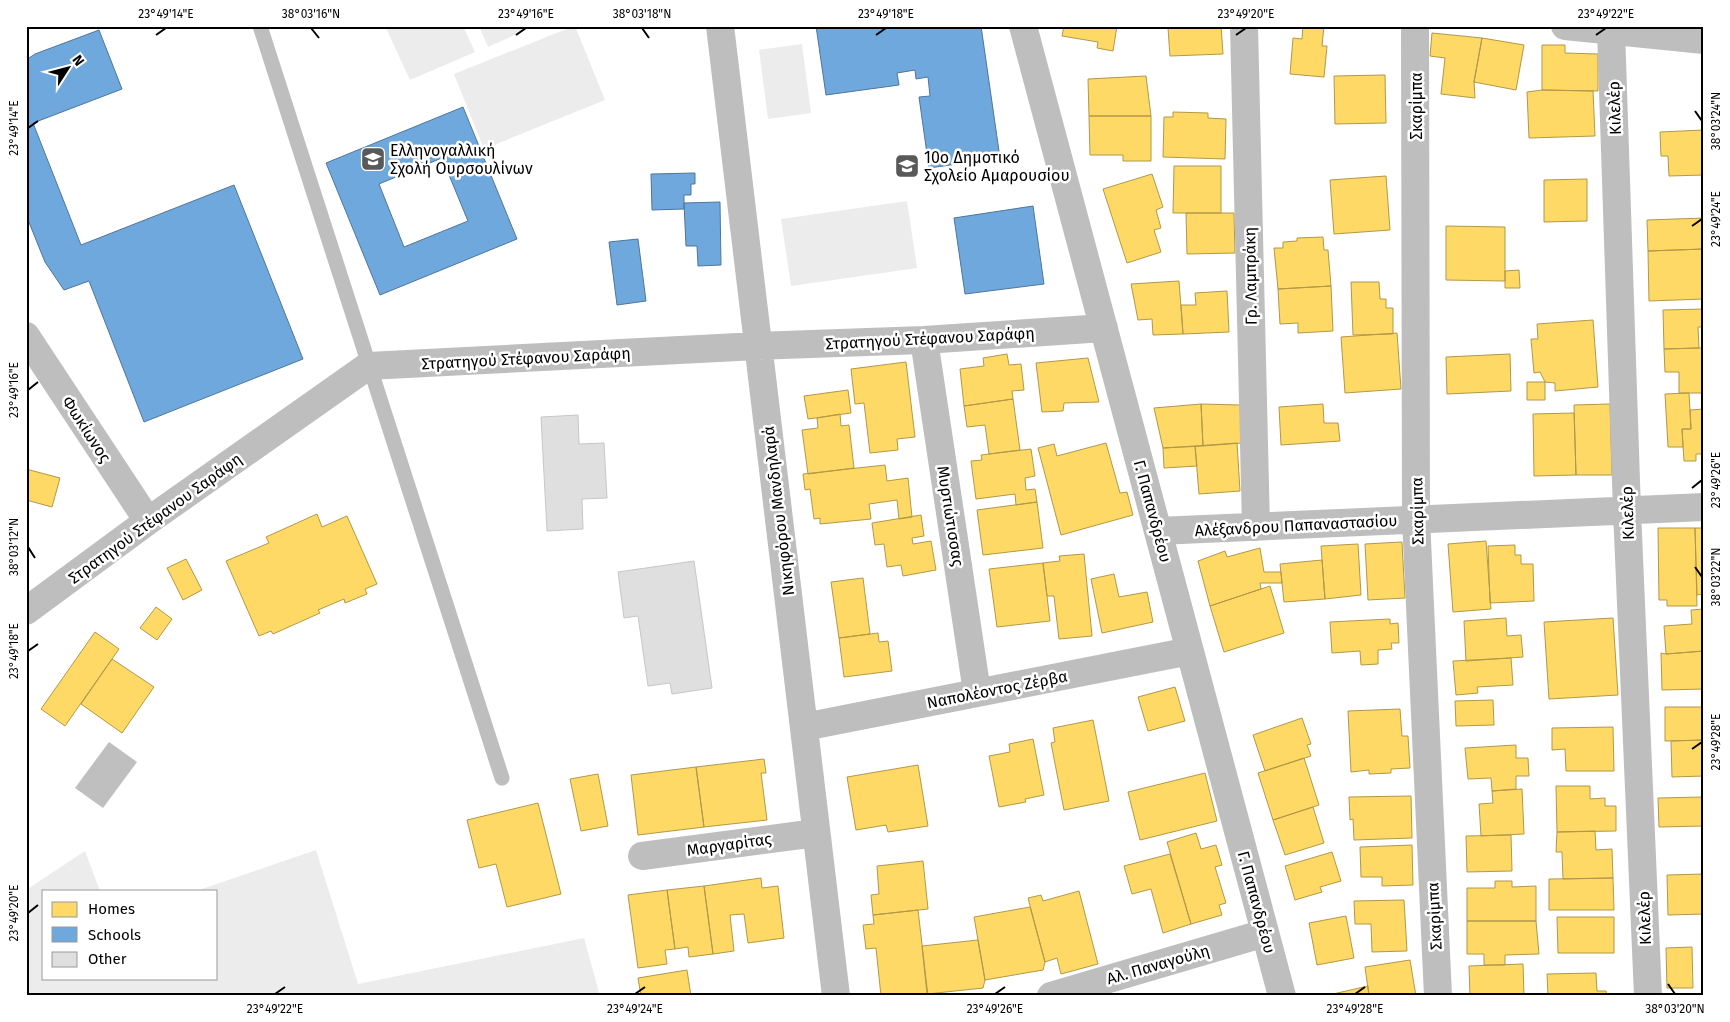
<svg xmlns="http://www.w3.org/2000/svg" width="1730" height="1022" font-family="'Fira Sans',sans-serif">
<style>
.green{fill:#ececec}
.water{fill:#bfbfbf}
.homes{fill:#ffd966;stroke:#b29847}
.schools{fill:#6fa8dc;stroke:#4e769a;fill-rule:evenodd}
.building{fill:#dfdfdf;stroke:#c7c7c7}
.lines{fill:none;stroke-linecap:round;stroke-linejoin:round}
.lane{stroke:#bebebe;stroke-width:15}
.street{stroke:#bebebe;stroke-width:28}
.ticks{fill:none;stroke:#000;stroke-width:2}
.labels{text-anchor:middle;stroke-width:5;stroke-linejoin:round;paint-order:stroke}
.street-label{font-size:16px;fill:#000;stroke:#fff}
.poi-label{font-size:16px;fill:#000;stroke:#fff;text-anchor:start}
.neatline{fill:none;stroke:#000;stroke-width:2}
.ticks-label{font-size:12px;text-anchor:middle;fill:#000}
</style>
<rect width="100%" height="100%" fill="#fff"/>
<!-- green -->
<path class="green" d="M385,26H463L475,52L410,80Z
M479,26H535L488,47Z
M574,26H575L605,100L484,149L454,74Z
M802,44L811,113L768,119L759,50Z
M907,201L917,268L791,286L781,219Z
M316,850L358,984L584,938L600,996H26V890L85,851L100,891H44V978H216V891H196Z"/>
<!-- water -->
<path class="water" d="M109,742L137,762L103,808L75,788Z"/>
<!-- homes -->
<path class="homes" d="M1064,26H1117L1113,51L1097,48L1098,42L1062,36Z
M1183,26H1221L1223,54L1170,56L1168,28H1183Z
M1303,26H1324L1322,46H1327L1324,77L1290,74L1293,38L1302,39Z
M1432,33L1482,38L1474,82L1475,98L1441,94L1445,58L1430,56Z
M1482,38L1524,45L1516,90L1474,82Z
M1542,45H1565V53L1598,54V91L1542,90Z
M1385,75L1386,123L1335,124L1334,76Z
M1146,76L1151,116H1089L1088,79Z
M1542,90L1593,91L1595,136L1529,138L1527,92Z
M1173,112L1208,113V118L1226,119L1225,159L1163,157L1164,117H1173Z
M1089,116H1151V161H1123V155H1090Z
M1704,130V175L1669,176L1668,156H1661L1660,132Z
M1174,166H1221V213H1173Z
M1152,174L1163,207L1156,210L1161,228L1154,230L1161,252L1127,263L1103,189Z
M1386,176L1390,230L1334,234L1330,180Z
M1587,179V221L1544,222V180Z
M1186,213H1234L1235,253L1187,254Z
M1704,218V249L1648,251L1647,220Z
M1446,226L1505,227V281L1446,280Z
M1323,237L1324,250H1328L1331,286L1278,289L1274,248H1283V242L1297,241V238Z
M1704,249V299L1649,301L1648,251Z
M1519,270L1520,288H1505V271Z
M1179,281L1183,334L1153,335L1152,319L1138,320L1131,284Z
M1351,282H1379L1380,299H1386V308H1393V334L1353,335Z
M1331,286L1333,331L1298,333V323L1280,324L1278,289Z
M1227,291L1229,332L1183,334L1181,305H1196L1195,293Z
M1704,309V327H1698L1699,348L1664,349L1663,310Z
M1593,320L1598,387L1555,391V383L1545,382L1540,372L1534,373L1531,339H1538L1537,324Z
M1397,333L1401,389L1345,393L1341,337Z
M1699,348H1704V393H1679V372H1665L1664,349Z
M1007,354L1009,365L1021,364L1024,390L1012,391L1013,399L964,406L960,369L984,366L983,358Z
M1510,354L1511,391L1447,394L1446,357Z
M1088,358L1099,402L1064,403L1063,411L1042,412L1036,363Z
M906,362L915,437L897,439L898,450L870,453L864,403L855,404L851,369Z
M1527,382H1545V400H1527Z
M848,390L851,413L808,419L804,396Z
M1689,393L1691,429H1682L1683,447H1668L1665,394Z
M1013,399L1020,450L989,454L985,425L967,427L964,406Z
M1201,404L1240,405L1242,443L1203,446Z
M1201,404L1203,446L1163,448L1154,408Z
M1323,404L1324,423H1338L1340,441L1281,445L1279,407Z
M1610,404L1612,475H1576L1574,405Z
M1704,409V454H1696V461H1684L1682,429H1691L1690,410Z
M1574,413L1576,475L1534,476L1533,414Z
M840,414L841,426L849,425L854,468L808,474L802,430L818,428L817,418Z
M1106,443L1120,493L1127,492L1133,515L1061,535L1038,448L1054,444L1057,456Z
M1237,443L1240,491L1199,494L1195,446Z
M1195,446L1197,466L1164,468L1163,448Z
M1031,449L1035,476L1025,478L1026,490L1035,489L1037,502L1016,505L1015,494L976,499L971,461L982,460L981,455Z
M885,465L887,481L908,478L912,517L899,519L897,500L869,504L871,519L820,524V518L814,519L810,489L805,490L803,474Z
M26,469L60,478L52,507L26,500Z
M1037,502L1043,548L983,555L977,510Z
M317,514L322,527L347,516L377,584L365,589L367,594L345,603L344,599L318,610L320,613L273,634L271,631L259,636L226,561L269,543L266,537Z
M921,515L924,536L912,538L913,544L931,541L936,570L903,576L901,565L887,567L884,544L875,545L872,523Z
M1658,528H1695L1697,606H1667V600H1659Z
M1695,528H1704V594L1697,595Z
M1486,541L1491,609L1453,612L1448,544Z
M1402,542L1405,598L1368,600L1365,544Z
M1358,544L1361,595L1325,599L1321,546Z
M1515,545V555H1521V564H1533L1534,601L1490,603L1488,546Z
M1260,548L1264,572H1281L1282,583H1260L1261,589L1210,606L1198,561L1225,551L1227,557Z
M1084,554L1092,636L1059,639L1054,596H1047L1043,563L1060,561L1059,556Z
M186,559L202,590L183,600L167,568Z
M1322,560L1325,599L1284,602L1280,564Z
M1043,563L1050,621L997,627L989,569Z
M1114,574L1119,597L1147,592L1153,622L1102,633L1091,579Z
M863,578L870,634L839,638L831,582Z
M1270,586L1284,633L1224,652L1210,606Z
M156,607L172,619L157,640L140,628Z
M1704,609V651L1666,654L1664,626L1692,624L1691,610Z
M1506,618L1507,636L1521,635L1523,657L1466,661L1464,621Z
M1613,618L1618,695L1549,699L1544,622Z
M1390,619V624L1398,623L1399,643H1391L1392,649L1378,650V664L1361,665L1360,651L1332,653L1330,622Z
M95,632L119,649L65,726L41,709Z
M878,633L879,642L888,641L892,671L844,677L839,638Z
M1704,651V689L1662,690L1661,653L1666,654Z
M1511,658L1513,685L1477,687L1478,693L1456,695L1453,661Z
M112,659L154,687L122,733L81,704Z
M1175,687L1185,721L1148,731L1138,697Z
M1493,700L1494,725L1456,726L1455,701Z
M1665,707H1704V740L1665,741Z
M1400,709L1402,736H1408L1410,768L1391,769V773L1369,774V770L1351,772L1348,711Z
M1302,718L1311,744L1307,745L1311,756L1265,771L1253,735Z
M1093,720L1109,801L1064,810L1051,743L1055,742L1053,728Z
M1613,727L1614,771H1566L1565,749L1552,750V728Z
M1033,739L1044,795L1025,799L1026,802L999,807L989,756L1010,752L1009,744Z
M1704,740V776L1672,777L1671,741Z
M1516,745V758H1528L1529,776H1516V789L1492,791L1491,778L1468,779L1465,748Z
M1304,758L1319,805L1273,820L1258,773Z
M764,759L766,773H761L767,820L704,827L696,767Z
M918,765L928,826L888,832L886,825L856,830L847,777Z
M696,767L704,827L638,835L631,775Z
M1205,773L1217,821L1140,840L1128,792Z
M598,774L608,826L581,831L570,779Z
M1556,786H1590V799L1605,798V806H1616V831L1557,832Z
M1522,789L1524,834L1481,836L1479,804L1493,803L1492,791Z
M1703,791H1704V826L1659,827L1658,798L1703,797Z
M1411,796L1412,838L1354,840L1353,819L1350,820L1349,797Z
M538,803L561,894L507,907L496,864L479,868L467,820Z
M1313,807L1324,843L1285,855L1273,820Z
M1595,831L1596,850L1612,849L1613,878L1563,879L1562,852H1556L1557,832Z
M1196,833L1201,849L1216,845L1222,865L1215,867L1226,903L1219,905L1222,915L1191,924L1167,842Z
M1511,835L1512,871L1467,872L1466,836Z
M1412,845L1413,885L1382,886V877H1361L1360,847Z
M1332,852L1341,881L1320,887L1322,892L1295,900L1285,866Z
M1170,854L1191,924L1163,933L1151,889L1132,894L1124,866Z
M923,861L928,909L873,915L871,895L879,894L877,866Z
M1704,874V914L1668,915L1667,875Z
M761,878L762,888L778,886L784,938L748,943L744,914L730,915L734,951L713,954L704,886Z
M1613,878L1614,910H1549V879Z
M1495,881H1512V887L1536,886V921H1467V888H1495Z
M704,886L713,954L689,957L688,947L675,949L667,890Z
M667,890L675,949L665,950L667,964L638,968L628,895Z
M1079,891L1098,964L1061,974L1057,958L1045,962L1028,898L1041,895L1043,901Z
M1404,900L1407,951L1372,952L1371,924H1355L1354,901Z
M1030,907L1045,962L1043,970L985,980L974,917Z
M918,910L928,996H881L876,948L866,949L863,925L874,924L873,915Z
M1346,916L1354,958L1317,965L1309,923Z
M1557,917H1614V953H1558Z
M1467,921H1536L1539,954L1505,955V965H1484V954H1467Z
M978,940L985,980L983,988L927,994L922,946Z
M1692,947L1693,988H1667L1666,948Z
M1410,960L1416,996H1369L1365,967Z
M1523,964L1524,996H1470L1469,966Z
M687,970L691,996H641L638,978Z
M1596,973L1597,991H1606L1607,996H1548L1547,974Z
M1368,986L1369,996H1333V994Z"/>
<!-- schools -->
<path class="schools" d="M816,26H981L1000,158L929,168L919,97L930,96L928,77L916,79L915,70L897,73L899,85L826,95Z
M99,30L122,89L33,123L81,245L234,185L303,359L144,422L89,281L64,290L45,262L26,215V60L35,54Z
M463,107L517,239L380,295L326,163ZM442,158L468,221L404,247L379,184Z
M695,173V184H691V195H684V209L652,210L651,174Z
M720,202L721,265L698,266L697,246H686L684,203Z
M1033,206L1044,284L965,294L954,218Z
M638,239L646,301L617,305L609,242Z"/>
<!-- building -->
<path class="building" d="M578,415L579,444L604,443L607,498L582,499L583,529L547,531L541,417Z
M694,561L712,688L672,694L670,683L648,686L638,616L624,618L618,572Z"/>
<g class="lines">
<!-- lane -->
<path class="lane" d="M260,26L502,778"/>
<!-- street -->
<path class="street" d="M720,26L836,996
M1023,26L1282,996
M1244,26L1256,527
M1415,26L1416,519L1438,996
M1565,26L1704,40
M1611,30L1627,511L1648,996
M26,336L148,521
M924,340L977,692
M1158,531L1704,507
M26,611L148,521L368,366L758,346L924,340L1104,328
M804,727L1190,651
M642,856L816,833
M1051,996L1265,933"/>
</g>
<!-- ticks -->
<path class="ticks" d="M311,28L319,38M642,28L649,38M156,35L166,28M516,35L526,28M876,35L886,28M1236,35L1246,28M1596,35L1606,28M1695,111L1702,121M28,128L38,121M1692,226L1702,219M28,390L38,382M1692,488L1702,480M28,547L35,558M1695,567L1702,577M28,651L38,644M1692,749L1702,742M28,913L38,905M1668,984L1675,994M275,994L285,987M635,994L645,987M995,994L1005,987M1355,994L1365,987"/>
<!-- icons -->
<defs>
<symbol id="school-square" viewBox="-11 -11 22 22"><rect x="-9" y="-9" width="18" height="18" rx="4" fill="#595959" stroke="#fff"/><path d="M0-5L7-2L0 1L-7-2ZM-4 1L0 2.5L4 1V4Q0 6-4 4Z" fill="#fff"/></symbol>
</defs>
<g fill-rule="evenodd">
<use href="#school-square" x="359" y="145" width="28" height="28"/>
<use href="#school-square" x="893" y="152" width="28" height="28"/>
</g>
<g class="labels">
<!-- street labels -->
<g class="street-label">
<text transform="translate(1416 106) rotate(-90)" y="6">Σκαρίμπα</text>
<text transform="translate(1614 108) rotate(-92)" y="6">Κιλελέρ</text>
<text transform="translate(1250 276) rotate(-91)" y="6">Γρ. Λαμπράκη</text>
<text transform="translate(930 338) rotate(-3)" y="6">Στρατηγού Στέφανου Σαράφη</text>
<text transform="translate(526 358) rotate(-3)" y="6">Στρατηγού Στέφανου Σαράφη</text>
<text transform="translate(87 429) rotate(57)" y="6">Φωκίωνος</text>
<text transform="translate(778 511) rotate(-97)" y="6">Νικηφόρου Μανδηλαρά</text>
<text transform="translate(1153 511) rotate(75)" y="6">Γ. Παπανδρέου</text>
<text transform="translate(1417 511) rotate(-91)" y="6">Σκαρίμπα</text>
<text transform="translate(1627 513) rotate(-92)" y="6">Κιλελέρ</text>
<text transform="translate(951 516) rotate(81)" y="6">Μυρτιώτισσας</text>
<text transform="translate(155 518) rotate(-36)" y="6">Στρατηγού Στέφανου Σαράφη</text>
<text transform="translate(1296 525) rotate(-3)" y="6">Αλέξανδρου Παπαναστασίου</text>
<text transform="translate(997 689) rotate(-11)" y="6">Ναπολέοντος Ζέρβα</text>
<text transform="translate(729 844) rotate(-8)" y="6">Μαργαρίτας</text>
<text transform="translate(1257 902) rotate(75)" y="6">Γ. Παπανδρέου</text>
<text transform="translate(1434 916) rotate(-93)" y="6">Σκαρίμπα</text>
<text transform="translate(1644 918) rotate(-92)" y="6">Κιλελέρ</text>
<text transform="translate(1158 964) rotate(-16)" y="6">Αλ. Παναγούλη</text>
</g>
<!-- poi labels -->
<g class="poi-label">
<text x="390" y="156">Ελληνογαλλική<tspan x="390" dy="18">Σχολή Ουρσουλίνων</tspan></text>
<text x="924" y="163">10ο Δημοτικό<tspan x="924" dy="18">Σχολείο Αμαρουσίου</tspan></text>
</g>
</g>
<!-- border -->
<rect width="1730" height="1022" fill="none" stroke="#ffffff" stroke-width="55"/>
<!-- legend -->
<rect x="42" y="890" width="175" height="90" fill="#ffffff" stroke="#999999"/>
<rect x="52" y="902" width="25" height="15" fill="#ffd966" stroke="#999999"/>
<text x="88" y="914" font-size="15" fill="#000000">Homes</text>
<rect x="52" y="927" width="25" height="15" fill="#6fa8dc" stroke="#999999"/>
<text x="88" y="940" font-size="15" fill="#000000">Schools</text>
<rect x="52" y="952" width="25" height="15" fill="#dfdfdf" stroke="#999999"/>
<text x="88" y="964" font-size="15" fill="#000000">Other</text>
<!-- north arrow -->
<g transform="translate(68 68) rotate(54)" stroke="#ffffff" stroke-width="4" paint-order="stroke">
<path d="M0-4L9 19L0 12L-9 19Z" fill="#000000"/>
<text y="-8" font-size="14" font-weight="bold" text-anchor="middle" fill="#000000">N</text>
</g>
<rect x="28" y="28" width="1674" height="966" class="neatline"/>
<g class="ticks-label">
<text x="166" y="18">23°49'14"E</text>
<text x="311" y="18">38°03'16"N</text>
<text x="526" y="18">23°49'16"E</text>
<text x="642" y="18">38°03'18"N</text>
<text x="886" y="18">23°49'18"E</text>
<text x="1246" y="18">23°49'20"E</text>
<text x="1606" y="18">23°49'22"E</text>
<text transform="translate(1716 121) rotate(-90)" y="4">38°03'24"N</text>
<text transform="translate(14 128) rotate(-90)" y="4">23°49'14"E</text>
<text transform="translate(1716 219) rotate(-90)" y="4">23°49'24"E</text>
<text transform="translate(14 390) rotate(-90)" y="4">23°49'16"E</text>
<text transform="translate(1716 480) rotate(-90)" y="4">23°49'26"E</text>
<text transform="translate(14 547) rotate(-90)" y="4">38°03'12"N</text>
<text transform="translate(1716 577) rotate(-90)" y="4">38°03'22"N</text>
<text transform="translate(14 651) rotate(-90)" y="4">23°49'18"E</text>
<text transform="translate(1716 742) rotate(-90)" y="4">23°49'28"E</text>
<text transform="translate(14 913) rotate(-90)" y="4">23°49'20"E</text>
<text x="275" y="1013">23°49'22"E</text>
<text x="635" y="1013">23°49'24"E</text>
<text x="995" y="1013">23°49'26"E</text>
<text x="1355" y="1013">23°49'28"E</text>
<text x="1675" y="1013">38°03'20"N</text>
</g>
</svg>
